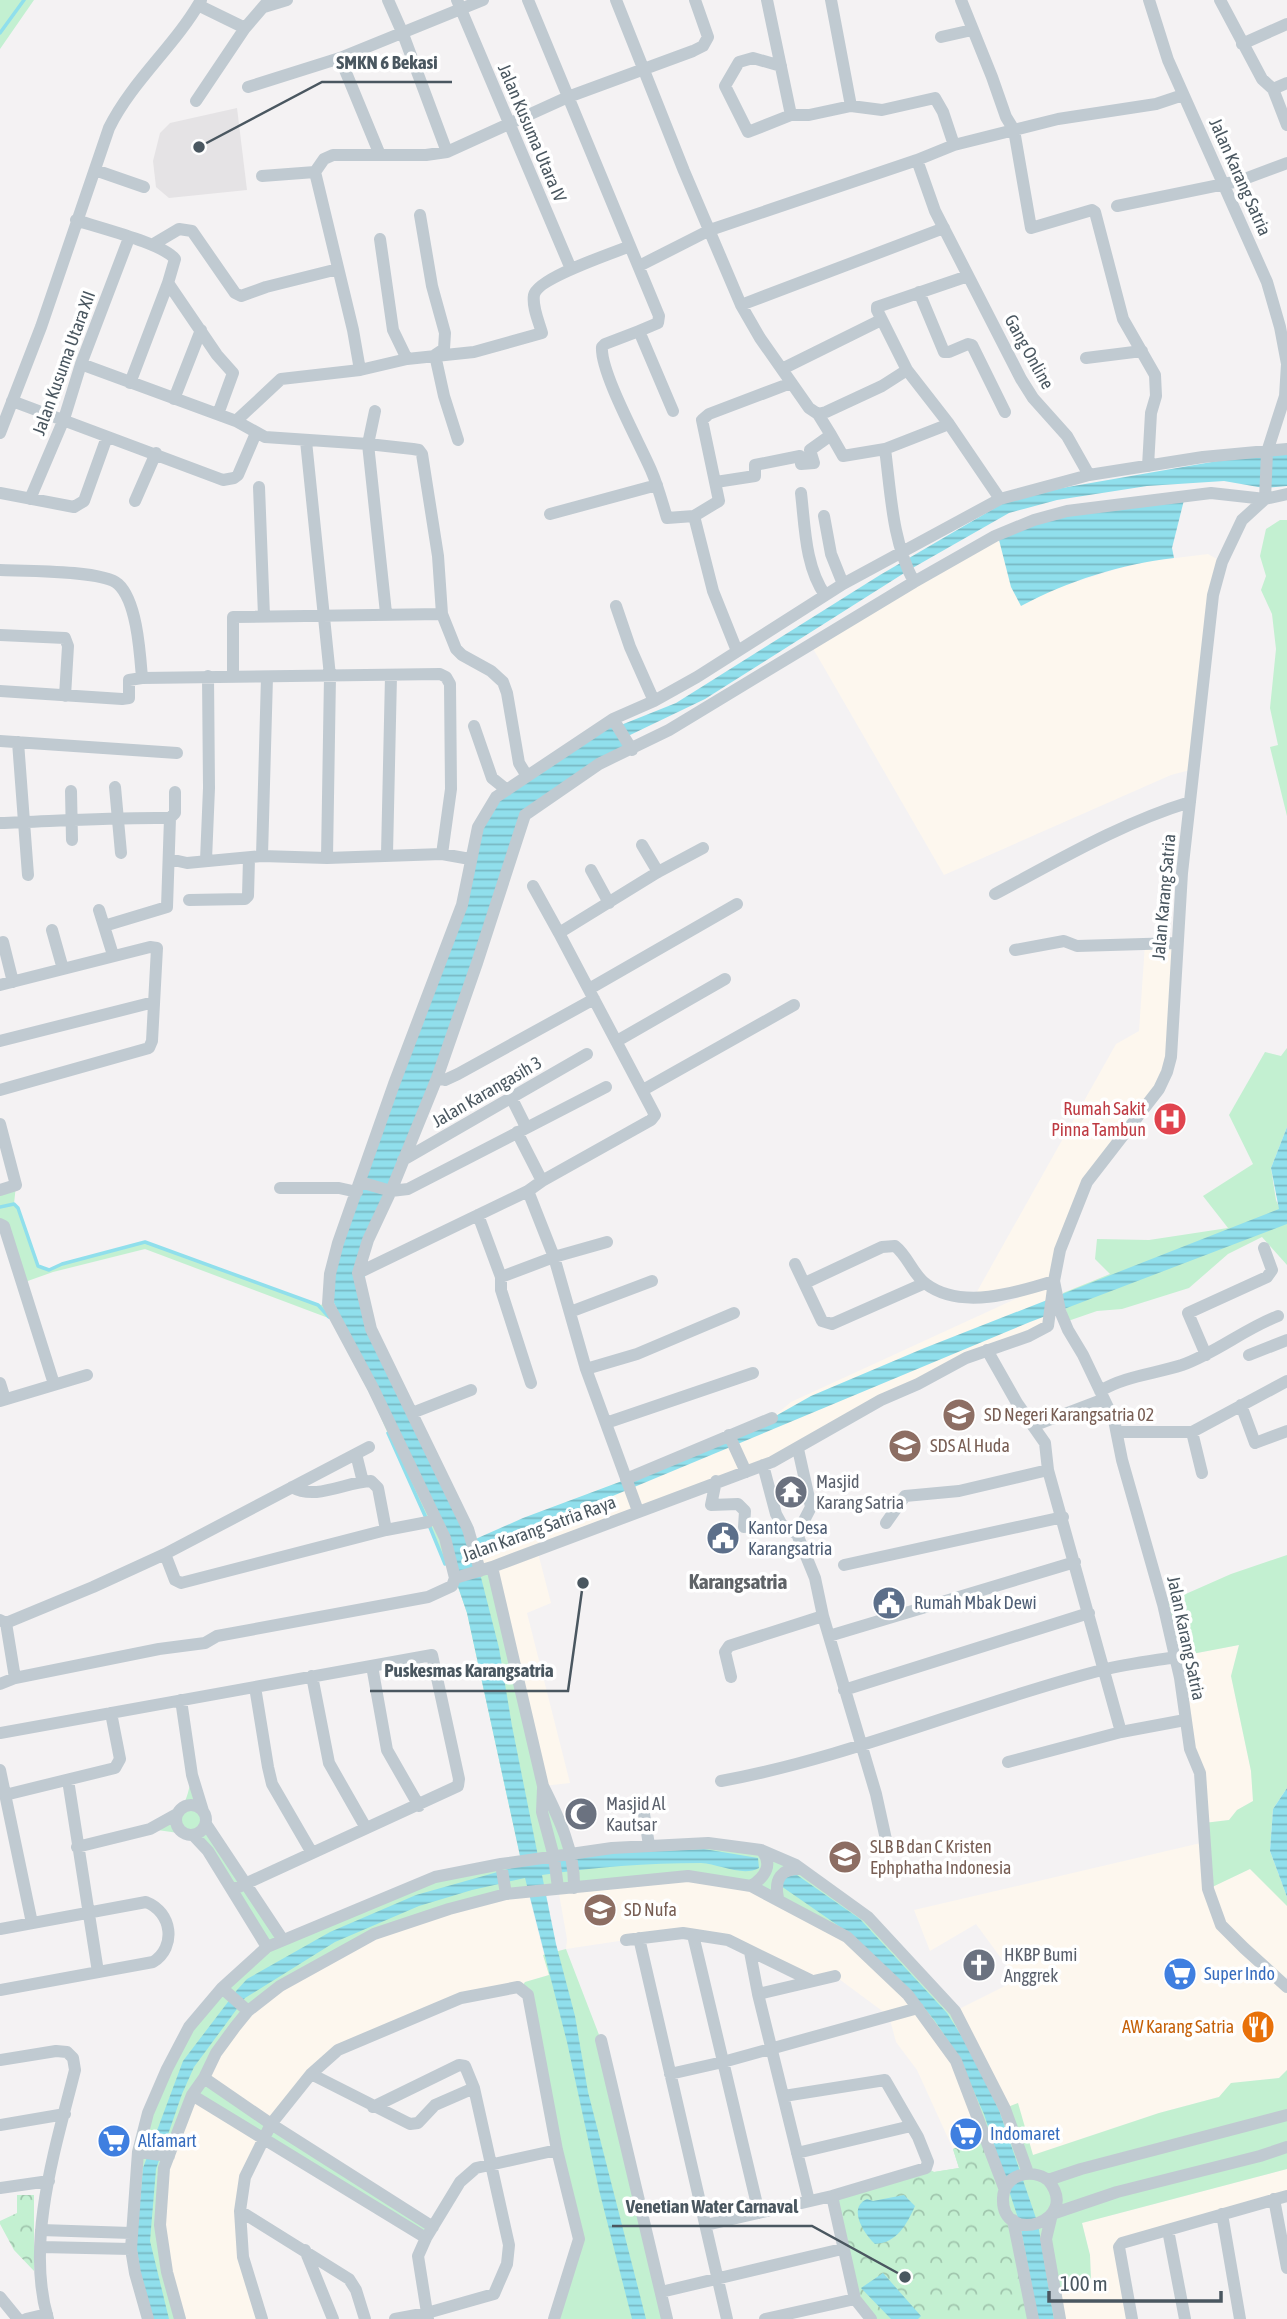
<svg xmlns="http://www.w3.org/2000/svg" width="1287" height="2319" font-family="'Asap Condensed',sans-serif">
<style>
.commercial{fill:#fdf7ee}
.education{fill:#e5e3e5}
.grass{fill:#c3f0d1}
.park{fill:url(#park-crowns)}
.water{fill:url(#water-rules)}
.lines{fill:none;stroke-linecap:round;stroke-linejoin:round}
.stream{stroke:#90dfec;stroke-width:3.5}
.minor{stroke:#c0cad1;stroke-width:12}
.labels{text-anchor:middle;stroke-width:7;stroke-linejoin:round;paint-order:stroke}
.street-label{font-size:18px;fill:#4a5760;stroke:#fff}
.health-label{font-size:18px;fill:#be3a42;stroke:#fff;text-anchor:end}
.education-label{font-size:18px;fill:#785e54;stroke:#fff;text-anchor:start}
.worship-label{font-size:18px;fill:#5b616d;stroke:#fff;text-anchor:start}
.service-label{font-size:18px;fill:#4e5e75;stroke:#fff;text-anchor:start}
.shop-label{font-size:18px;fill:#366cbe;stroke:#fff;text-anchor:start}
.food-label{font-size:18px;fill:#c56008;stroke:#fff;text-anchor:end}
.quarter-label{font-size:21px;font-weight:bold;fill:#5f6367;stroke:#fff}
.leader{fill:none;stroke:#4a5760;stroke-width:2.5}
.callout-dot{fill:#4a5760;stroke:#fff;stroke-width:2.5}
.callout-label{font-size:19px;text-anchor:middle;font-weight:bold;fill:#4a5760;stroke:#fff;stroke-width:7;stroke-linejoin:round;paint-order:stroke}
</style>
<defs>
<pattern id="park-crowns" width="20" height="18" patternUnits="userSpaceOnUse" patternTransform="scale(1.75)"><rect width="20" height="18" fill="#c3f0d1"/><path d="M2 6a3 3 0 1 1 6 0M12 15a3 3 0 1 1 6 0" fill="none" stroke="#a0c5ad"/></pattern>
<pattern id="water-rules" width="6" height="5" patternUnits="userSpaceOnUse" patternTransform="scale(1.75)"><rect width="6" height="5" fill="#90dfec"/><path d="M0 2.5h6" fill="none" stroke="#78b8c3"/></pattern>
</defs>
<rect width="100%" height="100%" fill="#f4f2f3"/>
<!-- commercial -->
<path class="commercial" d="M998,536L1021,605L1050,590L1120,568L1151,561L1208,554L1222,562L1194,769L1171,775L944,875L811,645Z
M1177,943L1167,1072L1103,1159L1068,1228L1048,1326L1001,1344L798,1449L537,1549L551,1603L527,1613L570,1783L543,1786L471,1541L523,1518L626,1479L772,1418L791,1402L1046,1285L974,1297L1116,1044L1139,1031L1145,944Z
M1239,1645L1231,1676L1251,1771L1253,1801L1237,1810L1229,1820L1204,1823L1176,1657Z
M1205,1842L1208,1889L1250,1869L1287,1905V1976L1281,1982L1287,1987V2070L1279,2078L1231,2083L1219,2097L1159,2113L1033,2155L955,2011L1017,1980L976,1924L930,1951L914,1910Z
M688,1876L751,1886L847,1937L883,1970L956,2061L984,2135L953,2149L917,2070L896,2042L889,2016L835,1976L810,1980L728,1940L693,1935L639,1938L566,1949L567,1939L558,1888Z
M528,1892L549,1975L525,1982L521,1988L461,1998L338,2050L271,2124L204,2078L248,2011L374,1934Z
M192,2095L264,2137L245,2177L243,2257L262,2319H180L167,2272L163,2190Z
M1287,2169V2199L1122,2243L1132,2319H1060L1055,2288L1091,2280L1090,2255L1082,2223Z"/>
<!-- education -->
<path class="education" d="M237,108L247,190L169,198L156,187L153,161L160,133L170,123Z"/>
<!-- grass -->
<path class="grass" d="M0,0H34L0,49Z
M1280,520H1287V816L1270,747L1278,745L1270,708L1276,649L1272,614L1261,590L1266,576L1260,556L1266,529Z
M1287,1048V1127L1271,1168L1276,1200L1287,1224V1265L1262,1237L1228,1254L1189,1288L1122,1309L1097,1311L1068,1321L1063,1293L1110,1274L1095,1259L1097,1239L1149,1240L1228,1228L1203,1196L1253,1164L1229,1115L1265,1052L1281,1056Z
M16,1185L14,1204L18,1208L38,1266L49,1270L62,1264L145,1242L318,1305L328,1304L450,1553L492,1567L529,1730L572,1854L627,1847L761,1850L868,1917L955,2011L1005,2108L1018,2103L1033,2155L1159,2113L1219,2097L1231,2083L1279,2078L1287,2070V2169L1082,2223L1090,2255L1091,2280L1055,2288L1060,2319H969L926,2168L934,2172L959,2168L953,2149L984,2135L956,2061L908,1995L847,1937L779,1898L688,1876L528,1892L374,1934L248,2011L204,2078L433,2227L426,2238L193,2095L164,2168L160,2225L180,2319H148L138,2152L189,2027L267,1947L193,1835L150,1829C181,1813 185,1811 192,1775L206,1817V1824L283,1940L435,1877L521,1860L467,1613L455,1578L445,1564L374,1402L331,1319L145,1249L53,1272L22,1283L0,1224V1190Z
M1287,1555V1788L1273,1809L1270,1851L1287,1897V1906L1250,1869L1208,1889L1204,1823L1229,1820L1237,1810L1253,1801L1251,1771L1231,1676L1239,1645L1176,1657L1163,1604L1231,1574Z
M566,1949L601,2040L667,2319H554L578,2247L521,1988L525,1982L549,1975L543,1955Z"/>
<!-- park -->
<path class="park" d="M984,2135L1033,2319H871L859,2307L832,2196L926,2168L934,2172L959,2168L953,2149Z
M17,2195H34V2271L14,2250L0,2224V2221L17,2213Z"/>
<!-- water -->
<path class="water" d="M1287,449V486L1264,488L1224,481L1147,486L1057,500L1009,513L909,570L705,699L628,736L621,725L676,703L880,575L1005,502L1062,488Z
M1185,496L1172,548L1174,558C1121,564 1068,581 1021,606L1011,587L998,536L1034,520Z
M613,719L632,750L525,815L472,978L368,1240L363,1298L471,1541L523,1518L630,1478L772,1418L811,1396L922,1349L1279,1209L1271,1168L1287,1127V1224L1030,1322L591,1505L474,1550L499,1648L512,1726L539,1861L611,1853L704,1849L758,1858L759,1868C743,1877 719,1864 701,1863C647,1863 595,1867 542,1875L556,1944L575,2016L588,2092L646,2319H632L599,2190L567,2042L525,1878L472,1890L419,1906L335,1942L245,1998L194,2067L182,2094L156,2169L150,2241L169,2319H153L140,2271L136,2244L143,2168L183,2061L237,1990L247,1979L330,1932L416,1895L522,1865L467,1613L455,1578L450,1553L328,1290L489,808Z
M1287,1788V1897L1270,1851L1273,1809Z
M797,1875L860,1919L947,2013L969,2048L999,2110L1038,2224L1054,2319H1038L1020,2224L984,2114L957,2054L935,2021L913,1994L846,1931L781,1886L782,1876Z
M904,2195L915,2206C907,2224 897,2243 875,2244C864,2234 847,2208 867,2199L873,2201Z
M883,2273L921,2316L918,2319H891L861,2288Z"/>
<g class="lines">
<!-- stream -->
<path class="stream" d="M0,33L24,0
M0,1207L14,1204L18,1208L38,1266L49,1270L62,1264L145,1242L318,1305L329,1317
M388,1433L426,1518
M429,1525L445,1564"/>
<!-- minor -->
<path class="minor" d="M388,0L403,34L447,152
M457,0L571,269
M528,0L659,316L658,323L639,331L673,411
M616,0L684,171L741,305L760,338L809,408L818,414L826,412L882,386L907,370
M767,0L791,115
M831,0L851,106
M961,0L992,77L1006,117L1014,130L1031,228L1092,210L1095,212L1123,319L1155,375L1156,396L1151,413L1148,466
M1149,0L1168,60L1267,282L1280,327L1287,364L1285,396L1267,452L1265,499
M1220,0L1262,79L1273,89L1287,125
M198,5L245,28
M264,7L287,0
M941,37L972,30
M1242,44L1287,24
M340,58L380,155
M781,66L753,58L739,62L725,86L748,132L791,115H809L851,106L882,110L935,98L943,112L954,145
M248,87L340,58L483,0
M1273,89L1287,83
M196,101L245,28L269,0
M917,160L935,211L1021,379L1033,398L1067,436L1089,475
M95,170L144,187
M262,176L315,172
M1117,206L1239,181L1287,163
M420,215L432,286L445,333L444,349L435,355L444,396L458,440
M76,220C99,228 162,243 175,259L168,283L130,383
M380,239L393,330L407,359
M152,245L179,229L192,231L235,293L241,296L266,287L338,269
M639,266L710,230L917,160L954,145L1058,119L1156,104L1183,95
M968,276L877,307V310L907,370L949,424L1000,499
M168,283L217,355L233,373L218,414
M919,292L944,352H949L968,344L972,345L1005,412
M741,305L944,228
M639,331L605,344L602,347C600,372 640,444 651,470C658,486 662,502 667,518L694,516
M1086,358L1142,351
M81,364L236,421L265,437L368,444L386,613
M782,369L881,320
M360,370L353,330L315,172L324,159L333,155H426L447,152L568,97L693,51L703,46L708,37L695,0
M174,399L201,330
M12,401L223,480L234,478L238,475L256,433
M375,411L368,444L413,449L419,450L422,454L438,556L442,614L456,649L462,655L491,671L503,682L507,693L519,763L527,776
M236,421L281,379L360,370L407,359L474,352L542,333C539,322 532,307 534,295C537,278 613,253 630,246
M0,433L41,327L109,128C132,81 175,46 201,0
M831,435L843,456L885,449C891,494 892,541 914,582
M306,441L330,676L327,858
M885,449L949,424
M716,482L755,476V465L800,456L801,464L814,463L810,450L831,435L818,414
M259,487L264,616
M0,493L74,507L84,501L107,437
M801,493C805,527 805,566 825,595
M30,499L64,419L81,364L129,238
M1265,499L1242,520L1222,562L1213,595L1182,873L1171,1057L1167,1072L1159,1089L1087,1182L1060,1250L1054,1281L1060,1311L1068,1330L1083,1355L1114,1420L1122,1460L1163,1604L1180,1678L1190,1749L1200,1773L1208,1889L1221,1925L1244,1948L1287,1987
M135,501L156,453
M550,514L657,485
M824,516L831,554L843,584
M0,570C24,571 103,570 118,584C137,601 140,653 142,678
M616,606L630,647L654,701
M0,635L65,638L68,646L65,696
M737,651L713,591L694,516L719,501L702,420L709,414L791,383
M233,675V617L442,614
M0,691L122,699L129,698V680L142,678L440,674L446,677L450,684L451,789L442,854
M613,719L632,750
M474,726L492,778L507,790
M0,741L177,753
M18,742L28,875
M115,787L121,853
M71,791L72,840
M0,823C57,821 113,817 170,818
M642,845L658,872
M387,854L391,676
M262,856L267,677
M169,859L187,863L262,856L327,858L442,854L470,859
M206,860L209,788L208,676
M591,870L609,903
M533,886L559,933
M995,894C1059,860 1121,823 1190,802
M189,900L245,899L248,896L249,858
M99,910L113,955
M104,926L167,907L170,818L175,813V792
M52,930L63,969
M3,942L13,982
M1015,950L1064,941L1077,946L1177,943
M0,985L150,947L157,948L152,1041L149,1048L0,1090
M589,989L737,904
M0,1041L154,1002
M617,1041L725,979
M437,1078L445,1080L458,1074L594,999
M643,1090L794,1005
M512,1099L526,1127
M0,1124L16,1185L0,1190
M517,1132L542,1181
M403,1160L587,1054
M360,1182L391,1191L408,1189L606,1087
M280,1188H339L357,1192
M528,1191L554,1257L586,1369L638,1511
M478,1215L501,1277V1290L531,1383
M0,1224L4,1226L54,1384
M795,1264L822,1321L832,1324L925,1283
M358,1273L528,1191L542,1181L651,1120L655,1115L559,933L658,872L703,848
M501,1277L554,1257L607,1242
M570,1312L652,1281
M987,1350L1017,1403L1045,1443L1048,1470L1121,1732
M1206,1355L1188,1313L1267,1277L1272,1270L1264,1248
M1249,1355L1287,1340
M586,1369L637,1354L734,1313
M0,1383L5,1399
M1100,1391C1125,1376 1154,1374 1182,1365C1216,1353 1244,1329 1278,1316
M0,1401L87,1375
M1241,1405L1255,1443L1287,1431
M412,1413L471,1390
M606,1423L753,1373
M1033,1426L1104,1399
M1117,1432H1192L1287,1381
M1192,1432L1202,1473
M729,1435L746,1472
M356,1454L363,1482
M763,1465L776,1514L782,1525L797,1534L815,1578L823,1616L876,1794L887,1844
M626,1479L772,1418
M716,1481L711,1505L738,1504L745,1511L744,1527
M292,1487C316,1501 345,1482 371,1481L378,1488L386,1530
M886,1523L905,1496L959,1491L1048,1470
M797,1534L811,1507L798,1449
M165,1554L175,1580L181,1583L386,1530L428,1522
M844,1565L1063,1517
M492,1567L543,1786C559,1818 575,1851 574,1888
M480,1571L468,1529L371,1329L358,1273L368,1240L391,1191L437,1078L477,963L525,815L599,764L669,730L914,582L995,536L1034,520L1067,511L1211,493L1265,499L1287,494
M455,1578L445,1538L373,1388L328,1304L330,1274L338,1243L394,1084L462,905L478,827L496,797L613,719L654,701L697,677L843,584L1000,499L1089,475L1203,457L1287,449
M455,1578L492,1567L772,1462L881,1400L918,1384L966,1358L1029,1336L1048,1326L1054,1281C1016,1293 961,1310 926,1284C913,1275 908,1256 895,1246L882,1247L805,1283
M0,1620L6,1623L15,1678
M6,1623L93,1587L165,1554L369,1447
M829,1636L1075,1562
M372,1666L387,1750L419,1806
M312,1676L329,1763L366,1828
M731,1677L725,1652L729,1646L823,1616
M0,1684L15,1678L159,1649L205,1643L217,1636L428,1597L452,1586L455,1578
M255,1687L268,1767L272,1784L312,1853
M844,1690L1089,1613
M181,1700L192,1775L203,1811
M0,1733L432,1655L459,1779L458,1786L232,1890
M1008,1762L1121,1732L1185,1720
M0,1770L32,1923
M68,1780L98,1972
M721,1781C852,1757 973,1703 1102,1670C1126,1664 1151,1661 1176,1657
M543,1788L542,1812L554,1857L558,1888
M5,1795L115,1768L120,1759L111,1713
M176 1820a15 15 0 1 1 30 0a15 15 0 1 1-30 0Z
M644,1814L649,1845
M206,1824L283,1940
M193,1835L208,1851L267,1947
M77,1847L150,1829L177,1814
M501,1864L506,1894
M751,1886C765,1877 774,1864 761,1850
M778,1898C774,1879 781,1868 801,1869
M0,1929L146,1902C172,1912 177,1947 153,1962L0,1990
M693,1935L759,2213
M639,1938L727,2319
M626,1940L683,1933L728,1940L810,1980
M750,1952L758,1994L809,2201
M222,1988L248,2011
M758,1994L835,1976
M601,2040L667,2319
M0,2060L56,2051L67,2052L73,2058L75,2070C56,2146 25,2242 48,2319
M311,2074L410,2124L418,2123L435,2105L474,2088
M670,2074L723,2062L918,2008
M204,2078L271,2124L433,2227
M192,2095L426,2238
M373,2107L459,2065L465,2066L474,2088L509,2245L507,2264L494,2294L427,2313L395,2319
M0,2125L65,2114
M138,2152L169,2156
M797,2153L911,2126
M1048,2180C1083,2222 1001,2247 1003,2198C1004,2174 1031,2168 1048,2180L1081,2169L1287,2115
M0,2188L49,2181
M832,2196L855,2299L871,2319
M1274,2199L1287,2268
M240,2211L349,2279L356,2290L365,2319
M1222,2214L1240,2319
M1013,2220L1033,2319
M706,2225L832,2196L926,2168L928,2162L918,2137L885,2080L784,2096
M41,2230L131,2233
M1168,2230L1185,2319
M41,2247L131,2249
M305,2250L333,2319
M661,2292L842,2249
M0,2297L18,2319
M26,2319L47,2314
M148,2319L135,2273L131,2249L138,2152L148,2113L167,2069L189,2027L222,1988L267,1947L435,1877L501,1864L612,1848L708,1843L761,1850L796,1865L868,1917L955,2011L1005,2109L1028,2173
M180,2319L167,2272L160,2225L164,2168L192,2095L204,2078L216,2053L235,2027L248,2011L280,1986L374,1934L449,1909L506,1894L688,1876L751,1886L847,1937L908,1995L956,2061L1005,2190
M262,2319L243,2257L240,2211L245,2177L271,2124L311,2074L338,2050L461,1998L518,1987L528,1995L557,2150L579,2239L554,2319
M428,2319L418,2256L426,2238L460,2182L476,2168L557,2150
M765,2319L855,2299
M1060,2319L1046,2239L1052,2214L1117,2192L1260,2156L1287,2147
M1132,2319L1119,2247L1122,2243L1287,2196"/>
</g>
<!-- icons -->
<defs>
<symbol id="hospital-disc" viewBox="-11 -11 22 22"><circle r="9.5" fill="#e0444e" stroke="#fff"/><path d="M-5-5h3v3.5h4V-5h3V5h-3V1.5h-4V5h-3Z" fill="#fff"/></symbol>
<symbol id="school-disc" viewBox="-11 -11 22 22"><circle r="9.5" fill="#8d6e63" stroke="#fff"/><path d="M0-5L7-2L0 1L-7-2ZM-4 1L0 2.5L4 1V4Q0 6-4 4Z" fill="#fff"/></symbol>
<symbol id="temple-disc" viewBox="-11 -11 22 22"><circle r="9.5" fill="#6b7280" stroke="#fff"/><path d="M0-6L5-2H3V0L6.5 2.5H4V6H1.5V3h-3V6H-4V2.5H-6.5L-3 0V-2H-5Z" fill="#fff"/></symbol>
<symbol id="civic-disc" viewBox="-11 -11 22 22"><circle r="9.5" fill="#5c6f8a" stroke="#fff"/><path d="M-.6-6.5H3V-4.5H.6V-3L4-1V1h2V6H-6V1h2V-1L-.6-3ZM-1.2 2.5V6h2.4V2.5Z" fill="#fff"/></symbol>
<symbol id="mosque-disc" viewBox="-11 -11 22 22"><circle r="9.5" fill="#6b7280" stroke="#fff"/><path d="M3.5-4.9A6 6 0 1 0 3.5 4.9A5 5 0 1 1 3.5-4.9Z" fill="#fff"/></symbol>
<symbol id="church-disc" viewBox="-11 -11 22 22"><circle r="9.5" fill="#6b7280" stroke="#fff"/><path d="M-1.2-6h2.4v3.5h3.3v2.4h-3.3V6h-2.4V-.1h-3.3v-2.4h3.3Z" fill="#fff"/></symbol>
<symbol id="supermarket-disc" viewBox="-11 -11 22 22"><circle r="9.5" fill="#3f7fe0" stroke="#fff"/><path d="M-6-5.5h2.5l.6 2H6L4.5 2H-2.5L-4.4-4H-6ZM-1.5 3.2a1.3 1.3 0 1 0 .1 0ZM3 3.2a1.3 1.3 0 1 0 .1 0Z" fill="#fff"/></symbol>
<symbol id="restaurant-disc" viewBox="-11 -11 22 22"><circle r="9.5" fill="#e8710a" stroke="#fff"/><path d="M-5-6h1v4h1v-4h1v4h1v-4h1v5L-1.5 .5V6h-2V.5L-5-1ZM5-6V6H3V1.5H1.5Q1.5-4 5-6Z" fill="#fff"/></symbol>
</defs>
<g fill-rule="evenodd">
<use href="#hospital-disc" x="1151" y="1100" width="38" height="38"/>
<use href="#school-disc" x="940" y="1396" width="38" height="38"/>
<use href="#school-disc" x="886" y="1427" width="38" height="38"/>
<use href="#temple-disc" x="772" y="1473" width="38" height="38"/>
<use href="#civic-disc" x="704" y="1519" width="38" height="38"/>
<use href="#civic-disc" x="870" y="1584" width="38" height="38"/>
<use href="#mosque-disc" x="562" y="1795" width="38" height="38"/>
<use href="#school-disc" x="826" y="1838" width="38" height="38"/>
<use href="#school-disc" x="581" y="1891" width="38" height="38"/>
<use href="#church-disc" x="960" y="1946" width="38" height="38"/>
<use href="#supermarket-disc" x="1161" y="1955" width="38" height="38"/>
<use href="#restaurant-disc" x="1239" y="2008" width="38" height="38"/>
<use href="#supermarket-disc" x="947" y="2115" width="38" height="38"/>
<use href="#supermarket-disc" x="95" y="2122" width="38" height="38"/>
</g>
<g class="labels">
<!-- street labels -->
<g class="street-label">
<text transform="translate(532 133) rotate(67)" y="6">Jalan Kusuma Utara IV</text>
<text transform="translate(1240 177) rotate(66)" y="6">Jalan Karang Satria</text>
<text transform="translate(1029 352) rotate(61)" y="6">Gang Online</text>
<text transform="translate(64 363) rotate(-70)" y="6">Jalan Kusuma Utara XII</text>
<text transform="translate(1164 897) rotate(-85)" y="6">Jalan Karang Satria</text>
<text transform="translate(487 1092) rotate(-30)" y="6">Jalan Karangasih 3</text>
<text transform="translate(539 1529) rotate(-20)" y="6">Jalan Karang Satria Raya</text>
<text transform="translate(1186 1638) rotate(78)" y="6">Jalan Karang Satria</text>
</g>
<!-- health labels -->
<g class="health-label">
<text x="1146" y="1115">Rumah Sakit<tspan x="1146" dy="21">Pinna Tambun</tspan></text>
</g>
<!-- education labels -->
<g class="education-label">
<text x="984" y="1421">SD Negeri Karangsatria 02</text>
<text x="930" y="1452">SDS Al Huda</text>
<text x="870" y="1853">SLB B dan C Kristen<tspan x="870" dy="21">Ephphatha Indonesia</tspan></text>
<text x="624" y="1916">SD Nufa</text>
</g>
<!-- worship labels -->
<g class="worship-label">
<text x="816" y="1488">Masjid<tspan x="816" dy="21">Karang Satria</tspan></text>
<text x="606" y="1810">Masjid Al<tspan x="606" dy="21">Kautsar</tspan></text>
<text x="1004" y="1961">HKBP Bumi<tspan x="1004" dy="21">Anggrek</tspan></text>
</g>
<!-- service labels -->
<g class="service-label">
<text x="748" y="1534">Kantor Desa<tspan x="748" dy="21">Karangsatria</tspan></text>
<text x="914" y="1609">Rumah Mbak Dewi</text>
</g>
<!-- shop labels -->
<g class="shop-label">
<text x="1204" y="1980">Super Indo</text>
<text x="990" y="2140">Indomaret</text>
<text x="138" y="2147">Alfamart</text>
</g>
<!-- food labels -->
<g class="food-label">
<text x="1234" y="2033">AW Karang Satria</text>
</g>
<!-- quarter labels -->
<g class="quarter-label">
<text x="738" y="1589">Karangsatria</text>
</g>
</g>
<!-- callouts -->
<path class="leader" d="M199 147L322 82H452M583 1583L568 1691H370M905 2277L812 2226H612"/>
<g class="callout-dot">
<circle cx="199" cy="147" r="7"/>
<circle cx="583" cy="1583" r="7"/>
<circle cx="905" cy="2277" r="7"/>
</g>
<g class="callout-label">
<text x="387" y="69">SMKN 6 Bekasi</text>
<text x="469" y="1677">Puskesmas Karangsatria</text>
<text x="712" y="2213">Venetian Water Carnaval</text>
</g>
<!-- scale -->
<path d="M1049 2291v10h172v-10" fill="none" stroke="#4a5760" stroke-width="3.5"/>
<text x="1060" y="2291" font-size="21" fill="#4a5760" stroke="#ffffff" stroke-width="5" paint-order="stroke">100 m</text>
</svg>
